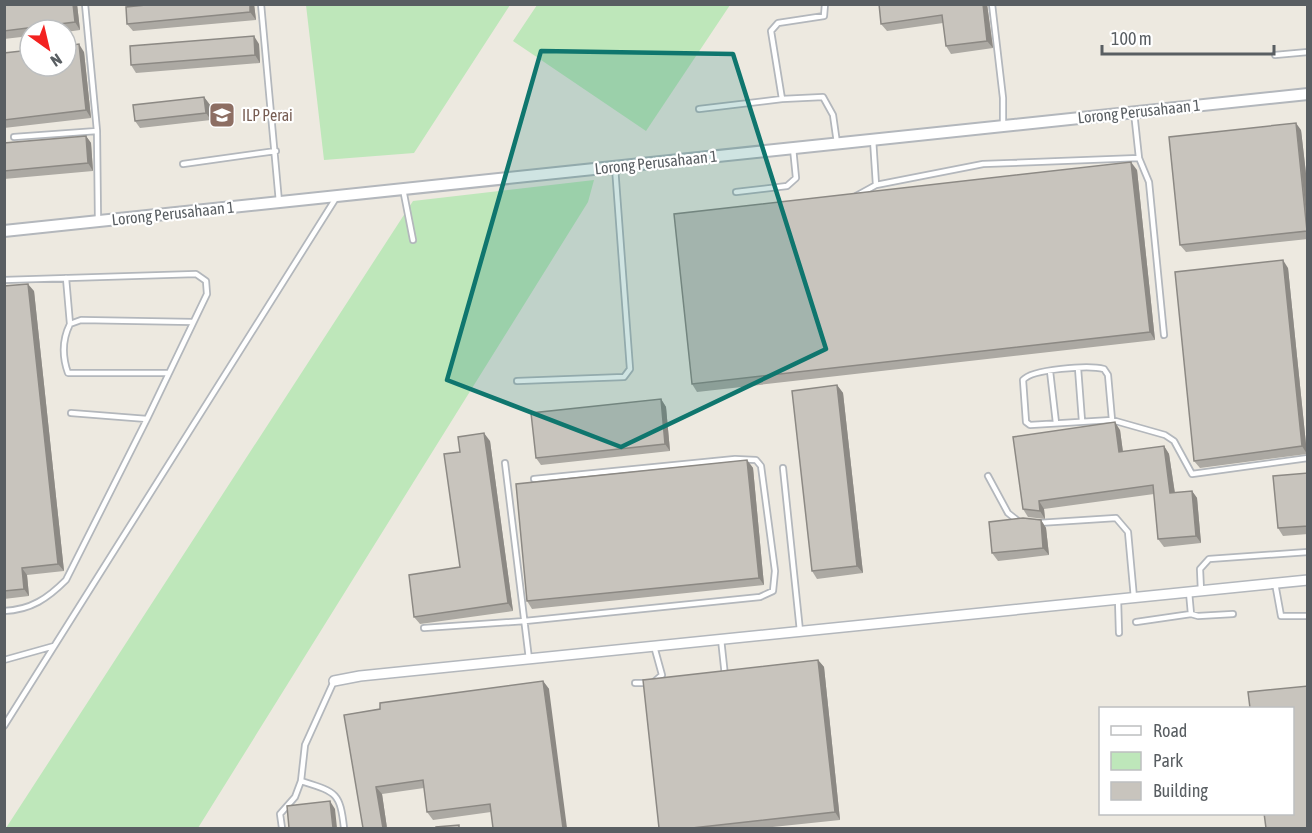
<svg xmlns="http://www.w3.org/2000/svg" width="1312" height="833" font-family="'Asap Condensed',sans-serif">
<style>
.green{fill:#bee7ba}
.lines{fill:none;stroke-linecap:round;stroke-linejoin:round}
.service-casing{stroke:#b3b7bc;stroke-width:8}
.minor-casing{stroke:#b3b7bc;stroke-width:12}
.tertiary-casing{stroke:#b3b7bc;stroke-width:14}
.service{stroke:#fff;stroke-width:4.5}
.minor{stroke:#fff;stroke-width:9}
.tertiary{stroke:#fff;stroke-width:10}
.wall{fill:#aca9a3}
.shaded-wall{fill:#8c8984}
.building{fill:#c8c4bd;stroke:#8c8984;stroke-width:1.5}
.marked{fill:#0f766e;fill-opacity:0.2;stroke:#0f766e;stroke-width:4.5;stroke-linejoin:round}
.labels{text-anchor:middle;stroke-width:4.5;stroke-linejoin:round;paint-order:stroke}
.street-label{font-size:16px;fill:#595e62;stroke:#fff}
.education-label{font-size:16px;fill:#785e54;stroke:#fff;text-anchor:start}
</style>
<rect width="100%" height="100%" fill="#ede9e0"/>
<!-- green -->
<path class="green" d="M306,5V4L510,5L414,153L324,160Z
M537,5V4L730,5L646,131L513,41Z
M594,180L588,202L198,828H6L413,201Z"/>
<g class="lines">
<defs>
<path id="service" d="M85,4L97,131L98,221
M261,4L279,202
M992,4L1003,98V126
M1275,55L1308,52
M782,99L771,31L778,23L824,16L825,4
M699,109L782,99L823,97L833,115L837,143
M1134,112L1139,158
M14,137L97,131
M183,164L276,151
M876,185L983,164L1139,158L1149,182L1164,335
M403,189L413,240
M736,192L787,186L796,178L793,148
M856,196L876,185L873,139
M66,278L70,324
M4,280L196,274L206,281L207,294L147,419L71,413
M1078,368L1082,421
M1050,371L1056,423
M169,373H68C62,356 62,340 70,324L81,320L193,322
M517,381L624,377L630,369L615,167
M1112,420L1108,375L1104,369C1089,365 1032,369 1023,380L1026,422L1030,425L1112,420L1165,435L1174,441L1192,474L1308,458
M505,463L529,659
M783,468L800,631
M988,476L1008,513L1018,521
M1038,523L1116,518L1128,532L1134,598
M1275,583L1281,616H1308
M1201,591L1200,569L1209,559L1308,552
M1189,592L1191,614L1198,616L1233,614
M1118,599L1119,633
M4,611C31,610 48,598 66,580L147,419
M1136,622L1191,614
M424,628L525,621L760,597L773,591L775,571L761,466L756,460L735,459L534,479
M721,639L725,676
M654,646L662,675L655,681
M4,660L54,646
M635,683H647
M4,726L336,198
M301,781C336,792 340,792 344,828
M282,828L280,814L295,797L301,781L305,745L334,681"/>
<path id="minor" d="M334,681L360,676L1308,580"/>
<path id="tertiary" d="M4,231L1308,94"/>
</defs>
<!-- service casing -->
<use href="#service" class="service-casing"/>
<!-- minor casing -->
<use href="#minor" class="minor-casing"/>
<!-- tertiary casing -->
<use href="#tertiary" class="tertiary-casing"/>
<!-- service -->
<use href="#service" class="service"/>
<!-- minor -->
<use href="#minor" class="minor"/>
<!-- tertiary -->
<use href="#tertiary" class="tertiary"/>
</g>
<!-- wall -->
<path class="wall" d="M4,4H77L80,30L66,32V30H30V36L4,39Z
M254,4L256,20L133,31L127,24Z
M987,4L993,48L951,54L946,46L943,23L887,31L881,24Z
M259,44L260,63L136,73L131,65Z
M84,52L91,118L4,128V53Z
M204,97L210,105L211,120L140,128L135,121Z
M1301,130L1308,191V239L1186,252L1180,245Z
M86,136L91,143L93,171L4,179V143Z
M1137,170L1155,340L697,392L692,384Z
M1288,268L1307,454L1200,468L1194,461Z
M4,286L34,291L64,571L27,575L29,596L4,599Z
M837,385L843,393L863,573L817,579L812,571Z
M661,399L666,407L670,451L541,465L536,458Z
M1120,430L1123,452L1164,446L1169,454L1175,493L1192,491L1197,498L1201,543L1164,547L1158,539L1154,494L1044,509L1045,519L1028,517L1023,509Z
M490,441L513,611L420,624L414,617L460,567V452Z
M747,460L753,468L764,585L532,609L527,601Z
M1308,473V534L1283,536L1278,528Z
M1041,520L1046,528L1049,555L998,561L992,553Z
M818,660L824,667L840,820L763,828H659Z
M543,681L549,689L491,812L433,820L427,812L424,788L382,794L387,828L344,715Z"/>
<!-- shaded-wall -->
<path class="shaded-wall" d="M73,4H77L80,30L75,22Z
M250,4H254L256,20L250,12Z
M983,4H987L993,48L987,41Z
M254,36L259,44L260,63L255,55Z
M79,44L84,52L91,118L86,110Z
M204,97L210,105L211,120L206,113Z
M1296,123L1301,130L1308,191V231Z
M86,136L91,143L93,171L88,163Z
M1131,162L1137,170L1155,340L1150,332Z
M1283,260L1288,268L1307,454L1302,446Z
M28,284L34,291L64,571L58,564Z
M837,385L843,393L863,573L857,566Z
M661,399L666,407L670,451L665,444Z
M1115,422L1120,430L1124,460L1119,452Z
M484,433L490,441L513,611L508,603Z
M1164,446L1169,454L1176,501L1170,493Z
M747,460L753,468L764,585L759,578Z
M1192,491L1197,498L1201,543L1196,536Z
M1039,501L1044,509L1045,519L1040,511Z
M1041,520L1046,528L1049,555L1043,548Z
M22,568L27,575L29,596L24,589Z
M818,660L824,667L840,820L835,812Z
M543,681L549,689L567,828H563Z
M376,787L382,794L387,828H383Z
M330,801L335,809L337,828H333Z"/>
<!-- building -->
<path class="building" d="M4,4H73L75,22L4,31Z
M156,4H250V12L127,24L126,7Z
M879,4H983L987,41L946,46L942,15L881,24Z
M254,36L255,55L131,65L130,46Z
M79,44L86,110L4,120V53L30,50V66H66V46Z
M204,97L206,113L135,121L133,105Z
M1296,123L1307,231L1180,245L1169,137Z
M86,136L88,163L4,171V143Z
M1131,162L1150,332L692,384L674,214Z
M1283,260L1302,446L1194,461L1175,272Z
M28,284L58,564L22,568L24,589L4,591V286Z
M837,385L857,566L812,571L792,391Z
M661,399L665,444L536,458L531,413Z
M1115,422L1119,452L1164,446L1170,493L1192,491L1196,536L1158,539L1153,485L1039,501L1040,511L1023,509L1013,437Z
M484,433L508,603L414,617L409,575L460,567L444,454L460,452L458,437Z
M747,460L759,578L527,601L516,484Z
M1308,473V526L1278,528L1273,476Z
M1023,518L1041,520L1043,548L992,553L989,522Z
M818,660L835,812L692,828H659L643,680Z
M543,681L563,828H493L490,804L427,812L423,780L376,787L383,828H363L344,715L380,709V703Z
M1308,686V828H1266L1264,813H1293V708H1250L1248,692Z
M330,801L333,828H289L287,806Z
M459,825V828H436V827Z"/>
<!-- marked area -->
<path class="marked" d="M541,51L733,54L826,349L621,447L447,380Z"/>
<!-- icons -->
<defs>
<symbol id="university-square" viewBox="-11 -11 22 22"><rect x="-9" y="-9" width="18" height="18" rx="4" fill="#8d6e63" stroke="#fff"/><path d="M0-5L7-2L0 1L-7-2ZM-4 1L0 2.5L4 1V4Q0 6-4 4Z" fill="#fff"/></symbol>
</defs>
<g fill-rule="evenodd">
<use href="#university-square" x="207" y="100" width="30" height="30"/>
</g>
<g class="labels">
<!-- street labels -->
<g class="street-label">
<text transform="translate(1139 111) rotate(-6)" y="6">Lorong Perusahaan 1</text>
<text transform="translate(656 162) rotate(-6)" y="6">Lorong Perusahaan 1</text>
<text transform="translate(173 213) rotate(-6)" y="6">Lorong Perusahaan 1</text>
</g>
<!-- education labels -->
<g class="education-label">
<text x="242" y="121">ILP Perai</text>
</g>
</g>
<!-- border -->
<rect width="1312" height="833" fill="none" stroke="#595e62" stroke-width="12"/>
<!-- legend -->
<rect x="1099" y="707" width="195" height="108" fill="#ffffff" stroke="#bdbfc0" stroke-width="1.5"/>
<rect x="1111" y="726" width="30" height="9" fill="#ffffff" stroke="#bdbfc0" stroke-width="1.5"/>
<text x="1153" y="737" font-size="18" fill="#595e62">Road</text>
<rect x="1111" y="752" width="30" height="18" fill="#bee7ba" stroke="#bdbfc0" stroke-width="1.5"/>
<text x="1153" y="767" font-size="18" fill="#595e62">Park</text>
<rect x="1111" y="782" width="30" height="18" fill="#c8c4bd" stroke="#bdbfc0" stroke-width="1.5"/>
<text x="1153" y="797" font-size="18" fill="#595e62">Building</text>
<!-- north arrow -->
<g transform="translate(48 48) rotate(146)"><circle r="28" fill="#ffffff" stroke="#bdbfc0" stroke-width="1.5"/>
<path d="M0-4.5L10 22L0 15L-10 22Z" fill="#f32220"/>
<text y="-9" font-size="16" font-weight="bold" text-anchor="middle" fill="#595e62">N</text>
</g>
<!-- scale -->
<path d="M1102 45v9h172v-9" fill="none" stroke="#595e62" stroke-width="3"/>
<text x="1111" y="45" font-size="18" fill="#595e62" stroke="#ffffff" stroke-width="4.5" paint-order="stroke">100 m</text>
</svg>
